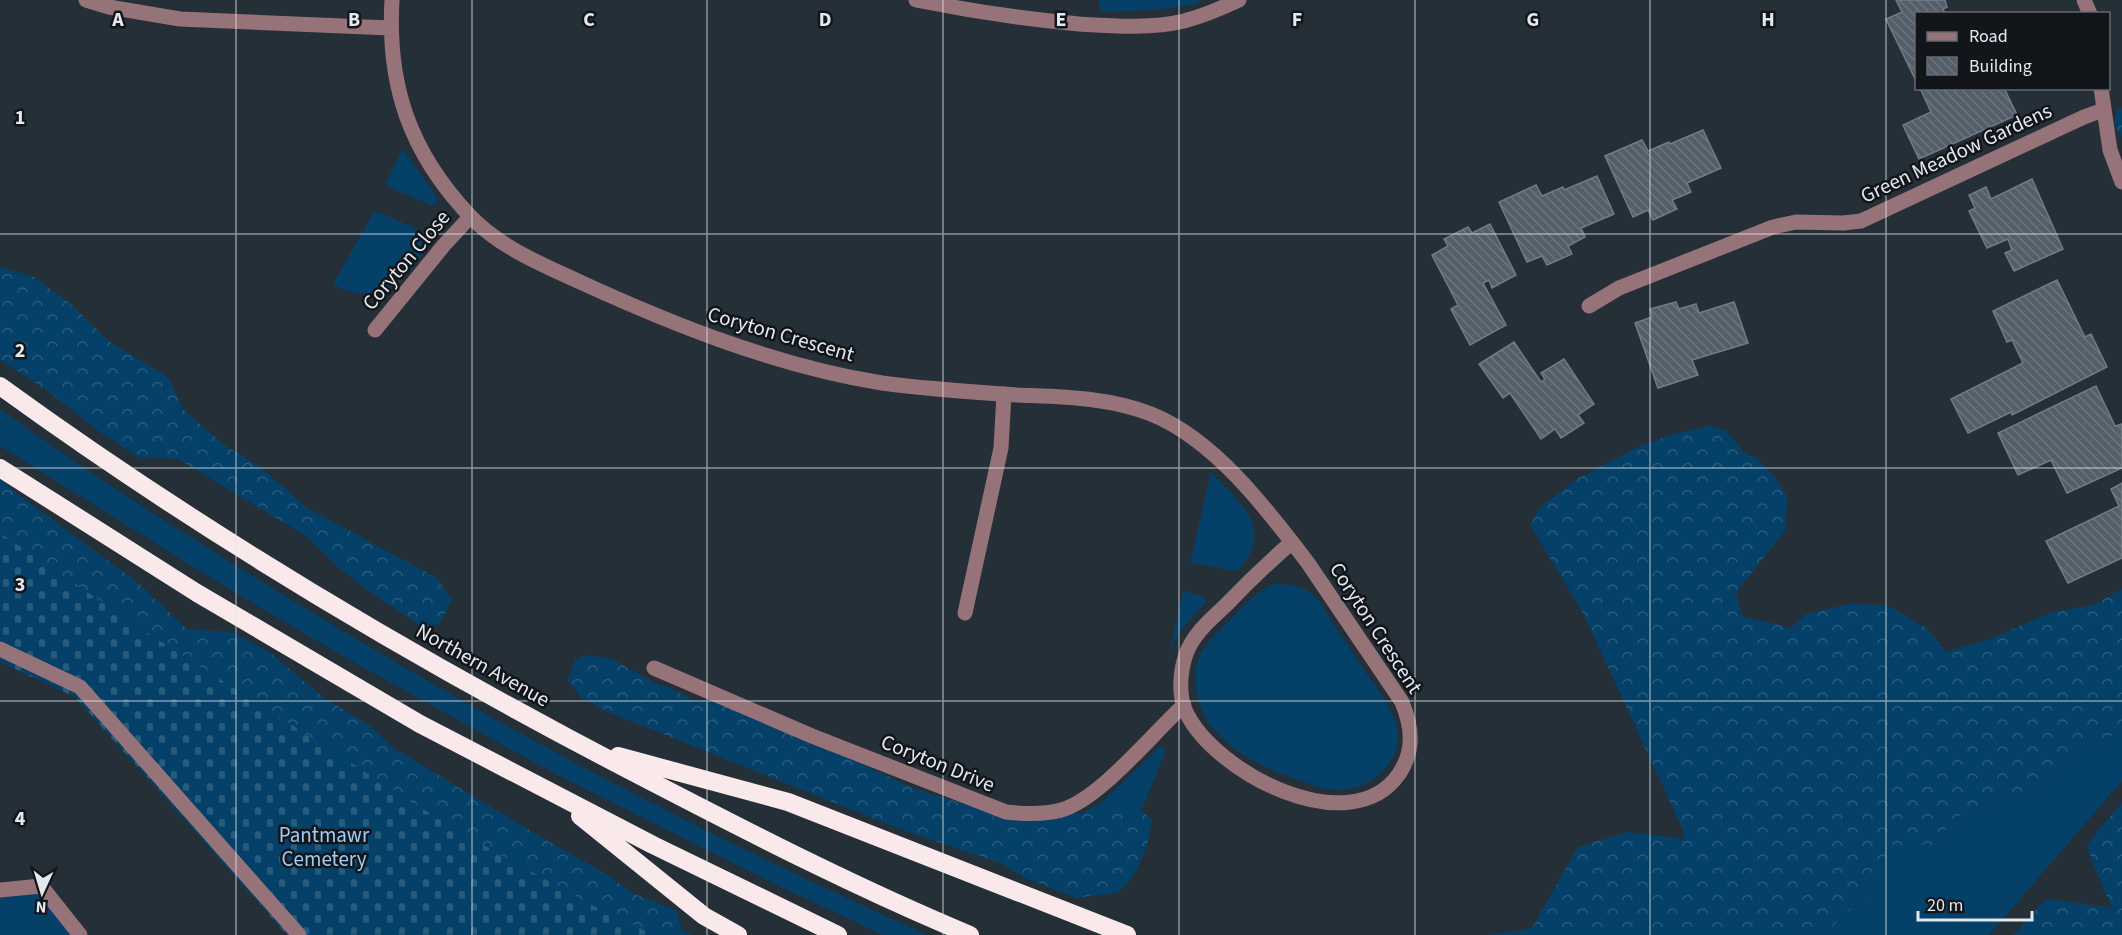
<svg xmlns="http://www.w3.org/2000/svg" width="2122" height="935" font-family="'Source Sans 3',sans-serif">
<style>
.grass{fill:#044067}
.forest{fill:url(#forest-crowns)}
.cemetery{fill:url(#cemetery-stones)}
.building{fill:url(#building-back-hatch);stroke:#707c86;stroke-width:1.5}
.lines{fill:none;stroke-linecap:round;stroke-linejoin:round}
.minor{stroke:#957378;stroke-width:15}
.highway{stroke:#fae9eb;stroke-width:18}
.grid{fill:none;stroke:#e3e9ef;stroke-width:1.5;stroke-opacity:0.55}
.labels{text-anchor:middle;stroke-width:5;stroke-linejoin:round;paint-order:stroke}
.street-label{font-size:21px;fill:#e3e9ef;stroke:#12161a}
.park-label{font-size:21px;fill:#9dccf4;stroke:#12161a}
.grid-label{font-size:20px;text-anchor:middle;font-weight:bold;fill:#e3e9ef;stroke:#12161a;stroke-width:5;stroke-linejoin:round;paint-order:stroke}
</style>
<defs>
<pattern id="forest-crowns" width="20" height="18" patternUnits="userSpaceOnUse" patternTransform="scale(1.5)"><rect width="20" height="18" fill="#044067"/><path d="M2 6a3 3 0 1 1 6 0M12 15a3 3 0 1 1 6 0" fill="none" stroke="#285c7d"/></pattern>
<pattern id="cemetery-stones" width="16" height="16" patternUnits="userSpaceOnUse" patternTransform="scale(1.5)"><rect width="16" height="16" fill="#044067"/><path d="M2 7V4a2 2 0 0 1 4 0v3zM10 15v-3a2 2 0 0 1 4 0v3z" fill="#285c7d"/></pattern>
<pattern id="building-back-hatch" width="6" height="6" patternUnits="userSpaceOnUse" patternTransform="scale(1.5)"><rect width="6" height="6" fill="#535e68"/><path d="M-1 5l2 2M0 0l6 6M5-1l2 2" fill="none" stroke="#6c757e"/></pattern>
</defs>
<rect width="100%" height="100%" fill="#252f37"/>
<!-- grass -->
<path class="grass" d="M1099,0H1200L1197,4L1154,10L1102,12L1099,7Z
M403,149L435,195L437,200L435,205H430L385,185L400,153Z
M374,212L383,214L433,236V240C407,275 382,312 333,284Z
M0,409C99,480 201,545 305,608C423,680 543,748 666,810C752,854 839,895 927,935H883L779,886L546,769L343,656L224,586L0,446Z
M1211,472C1240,503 1277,530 1237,571L1190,563Z
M1273,584C1291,584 1303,585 1317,598C1332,622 1348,646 1364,670C1377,689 1396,711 1398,734C1400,764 1371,787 1343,790C1326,791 1306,783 1290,777C1250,763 1201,735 1196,688C1195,678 1195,667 1199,657C1204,646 1213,637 1222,628C1238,612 1252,594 1273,584Z
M1183,591L1202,596L1206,599L1205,603L1180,631L1170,651Z
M2122,732V781L1989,935H1800L1831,928L1873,888L1892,844L1933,845L1954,819L1998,794L2021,792L2054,779L2083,746Z
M1161,746L1166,751L1141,811L1136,807L1081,814L1103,801Z
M41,886L80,935H0V890Z"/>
<!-- forest -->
<path class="forest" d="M2122,108V136L2118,132L2114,122L2118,109Z
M0,267L34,277L71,304L110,342L169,378L183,409L223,444L263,469L307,508L437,578L452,600L439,625L421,626L367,590L337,566L306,536L178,459L138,457L100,432L45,389L0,360Z
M1711,426L1727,431L1743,452L1759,460L1773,475L1787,496L1785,531L1736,592L1742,616L1791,628L1806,614L1849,604L1887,605L1928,629L1946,652L1990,639L2052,612L2094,605L2122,589V732L2083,746L2054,779L2021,792L1998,794L1954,819L1933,845H1892L1873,888L1831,928L1800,935H1489L1532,928L1578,847L1627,832L1684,839L1683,830L1582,611L1530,525L1541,507L1577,479L1638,447L1673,434Z
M0,478L15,492L136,581L187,629L233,632L272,654L324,698L369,725L392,747L546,840L608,875L632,893L676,910L682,930L692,935H305L233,843L0,622Z
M586,655L612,659L655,683L668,687L697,702H721L841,754L915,789L1007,817L1044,808L1081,814L1109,806L1136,807L1152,819L1147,846L1133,877L1117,893L1076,898L1023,877L1000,863L900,829L608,712L581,698L568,680L575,660Z
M2122,803V935H2013C2026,924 2034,910 2047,899L2112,908L2094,867L2087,846L2096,833Z"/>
<!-- cemetery -->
<path class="cemetery" d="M0,533L157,639L456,830L590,904L654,935H287L75,697L0,662Z"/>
<!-- building -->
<path class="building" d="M1896,0H1945L1947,7L1943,9L1945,14H1916V81L1886,19L1902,12Z
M1920,88H2004L2017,115L1919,159L1903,125L1931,112Z
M1703,130L1721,168L1687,183L1691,192L1672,200L1677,209L1653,220L1648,210L1633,217L1605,156L1642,140L1648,151L1669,142L1670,144Z
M1597,176L1614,214L1581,228L1585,237L1568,246L1572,254L1547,265L1542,256L1527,262L1499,202L1536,185L1542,196L1563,187L1564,190Z
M2032,179L2063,249L2014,271L2005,253L2012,250L2008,239L1987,248L1969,211L1975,208L1969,195L1986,187L1991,199Z
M1490,224L1516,275L1492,288L1489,280L1483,283L1506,325L1470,345L1451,309L1458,305L1432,255L1448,246L1444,239L1468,227L1472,233Z
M2057,280L2085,337L2091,334L2107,367L2012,415L2011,412L1968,433L1951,399L2023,363L2012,340L2007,342L1993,311Z
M1676,302L1679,309L1696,304L1699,313L1734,302L1748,343L1692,360L1698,375L1658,388L1635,323L1652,317L1650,309Z
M1514,342L1541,382L1545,379L1541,373L1564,359L1594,404L1578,415L1584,423L1561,438L1555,429L1541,439L1510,393L1503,398L1479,364Z
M2096,386L2115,426L2122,424V468L2067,493L2051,460L2018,475L1998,433Z
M2122,483V558L2068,583L2046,541L2119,506L2111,489Z"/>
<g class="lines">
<!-- minor -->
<path class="minor" d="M86,0L109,7L180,19L390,28
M392,0C387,86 410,152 469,215C499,247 541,264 580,282C676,326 777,366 882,383C926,389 972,392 1017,395C1062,397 1108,397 1151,414C1214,439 1267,509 1308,563L1402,702C1412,727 1415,750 1399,774C1350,844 1214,772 1186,712C1178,694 1180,672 1186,654C1193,634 1211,619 1226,605C1247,583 1269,562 1292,542
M916,0C970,11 1024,19 1079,24C1113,26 1150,29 1184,21C1203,16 1222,8 1239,0
M2084,0L2090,14
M2101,88L2110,150L2122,182
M1589,306L1619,288L1773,227L1796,222L1843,223L1861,221L2084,117L2103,110
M375,330L444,245L470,217
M965,613L1001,448L1004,394
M0,649L80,687L299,935
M654,668L812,736L1006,812C1024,814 1043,815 1061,810C1099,800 1153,733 1184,705
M0,890L41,886L80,935"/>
<!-- highway -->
<path class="highway" d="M0,386C205,535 427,666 652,782C756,836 862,890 970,935
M0,468L197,593L420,724L653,845L838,935
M618,756L788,802L1127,935
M580,816L704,916L738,935"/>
</g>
<!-- grid -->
<path class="grid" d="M236,0V935M472,0V935M707,0V935M943,0V935M1179,0V935M1415,0V935M1650,0V935M1886,0V935M0,234H2122M0,468H2122M0,701H2122"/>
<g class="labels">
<!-- street labels -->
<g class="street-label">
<text transform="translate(1956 153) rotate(-25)" y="7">Green Meadow Gardens</text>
<text transform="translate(406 260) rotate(-50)" y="7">Coryton Close</text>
<text transform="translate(781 334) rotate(16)" y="7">Coryton Crescent</text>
<text transform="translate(1376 628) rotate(57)" y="7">Coryton Crescent</text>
<text transform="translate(483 665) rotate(29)" y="7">Northern Avenue</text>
<text transform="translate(938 763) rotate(22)" y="7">Coryton Drive</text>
</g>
<!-- park labels -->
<g class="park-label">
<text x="324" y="842">Pantmawr<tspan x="324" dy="24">Cemetery</tspan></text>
</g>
</g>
<g class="grid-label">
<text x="118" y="26">A</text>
<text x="354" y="26">B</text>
<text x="589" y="26">C</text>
<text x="825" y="26">D</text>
<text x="1061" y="26">E</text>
<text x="1297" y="26">F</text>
<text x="1533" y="26">G</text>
<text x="1768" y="26">H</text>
<text x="20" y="124">1</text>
<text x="20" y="357">2</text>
<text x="20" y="591">3</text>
<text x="20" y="825">4</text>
</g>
<!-- legend -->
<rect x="1915" y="12" width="195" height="78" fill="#12161a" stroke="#666a6f" stroke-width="1.5"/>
<rect x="1927" y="32" width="30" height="9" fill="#957378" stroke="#666a6f" stroke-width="1.5"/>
<text x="1969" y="42" font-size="18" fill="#e3e9ef">Road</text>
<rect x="1927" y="57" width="30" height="18" fill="url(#building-back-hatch)" stroke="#666a6f" stroke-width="1.5"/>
<text x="1969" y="72" font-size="18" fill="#e3e9ef">Building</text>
<!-- north arrow -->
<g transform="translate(42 893) rotate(184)" stroke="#12161a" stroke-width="4.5" paint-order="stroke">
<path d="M0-4.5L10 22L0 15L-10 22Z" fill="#e3e9ef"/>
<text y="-9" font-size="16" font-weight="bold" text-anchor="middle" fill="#e3e9ef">N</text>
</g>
<!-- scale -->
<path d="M1918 911v9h114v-9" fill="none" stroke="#e3e9ef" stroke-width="3"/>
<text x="1927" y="911" font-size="18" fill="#e3e9ef" stroke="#12161a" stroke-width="4.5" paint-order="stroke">20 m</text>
</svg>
